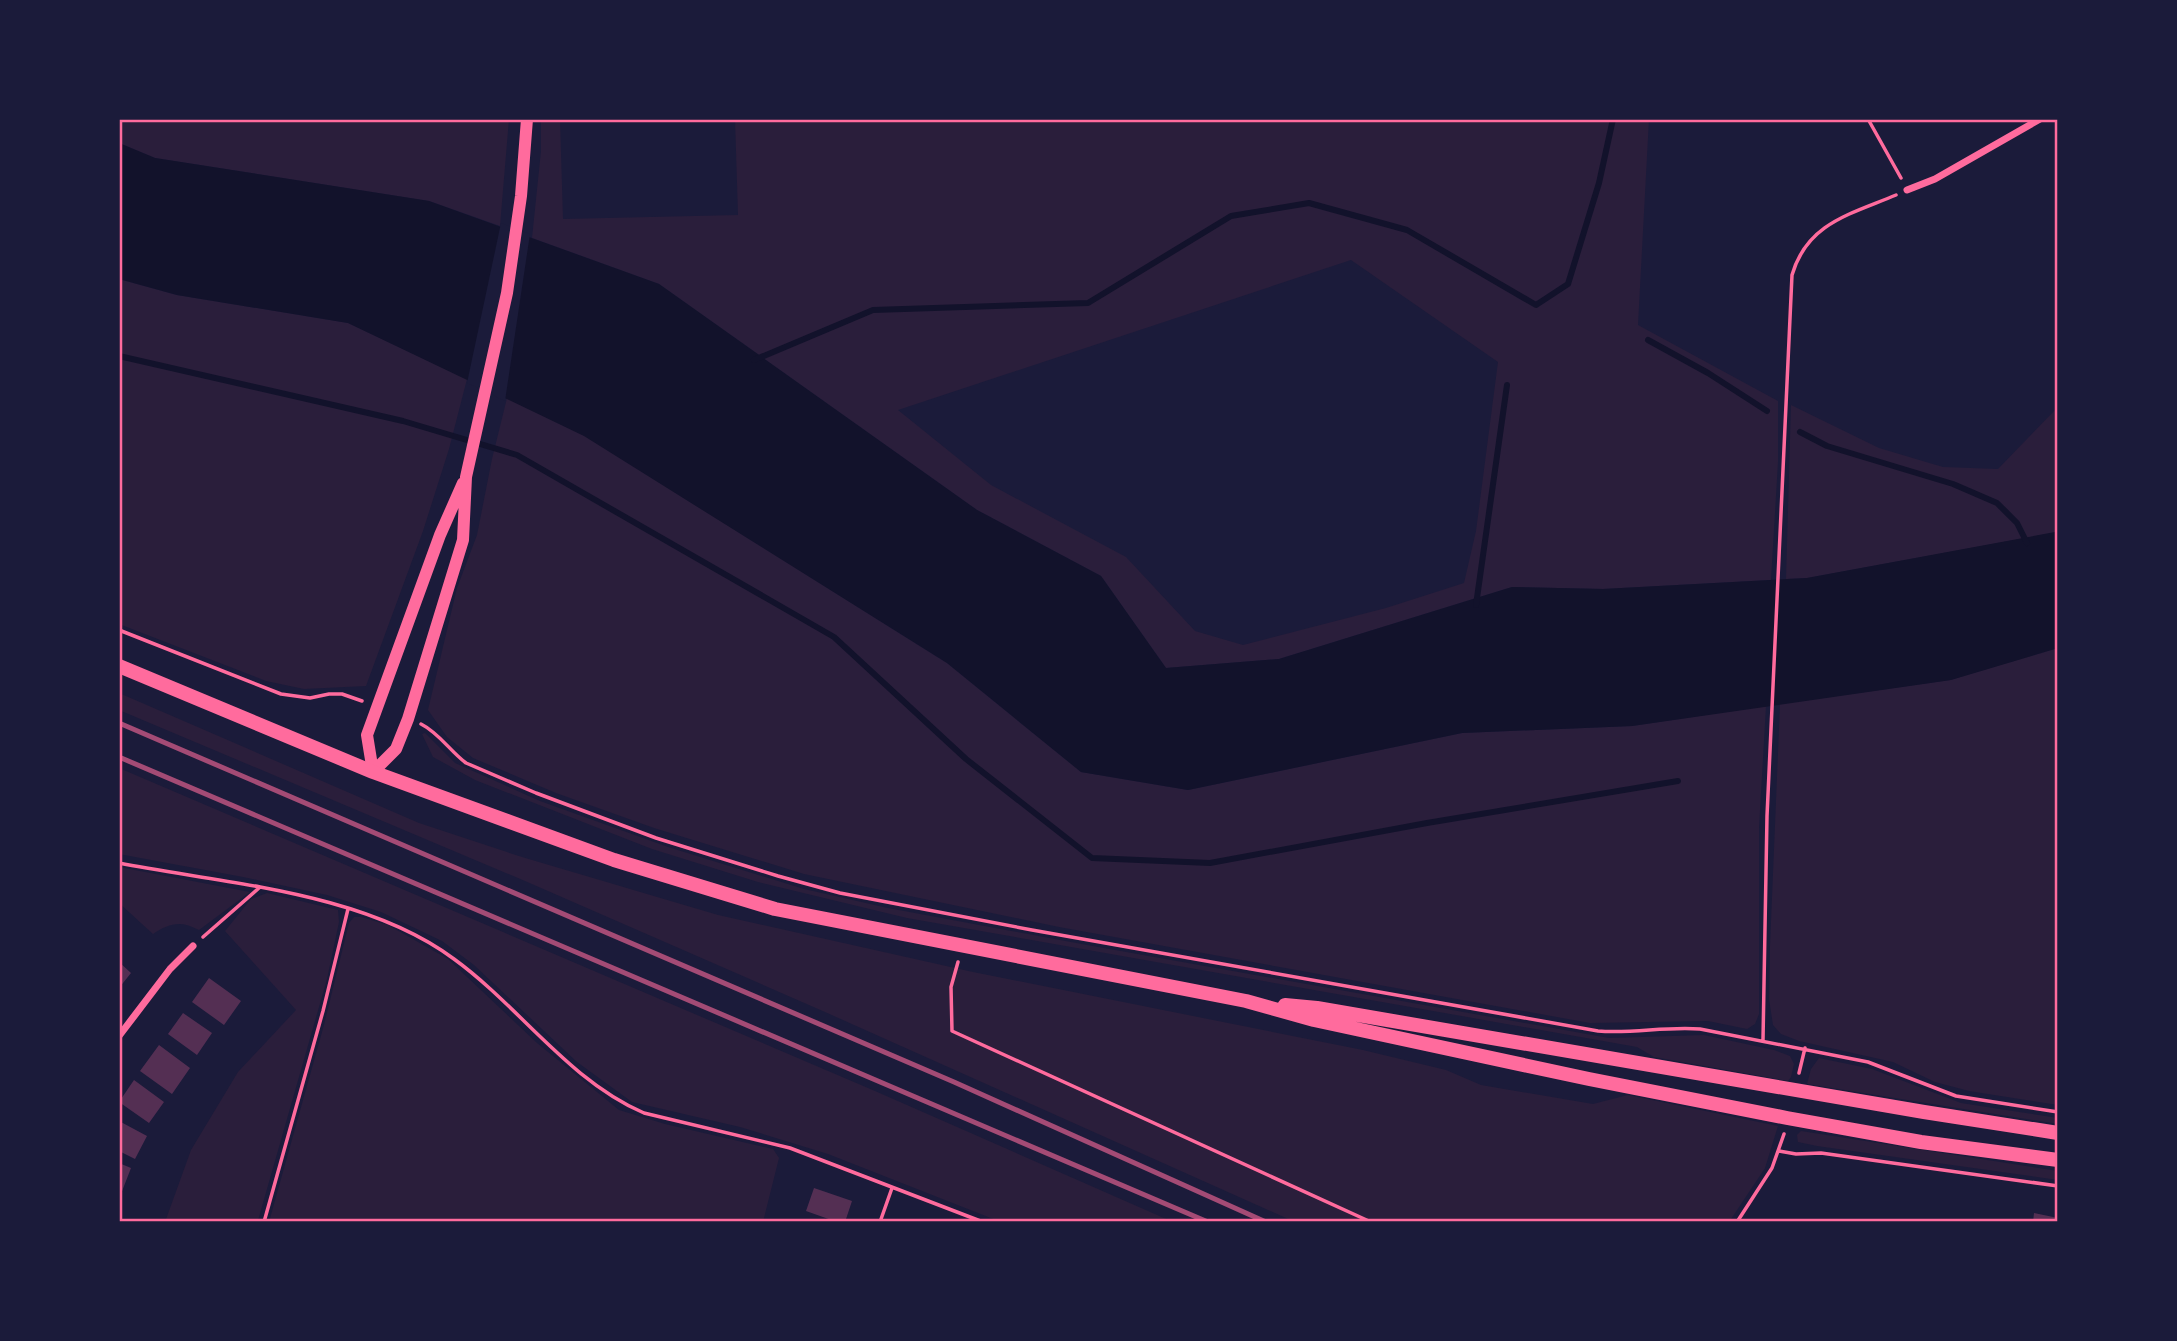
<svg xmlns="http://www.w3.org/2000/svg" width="2177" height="1341" font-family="'Fira Sans',sans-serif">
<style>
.green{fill:#2a1e3b;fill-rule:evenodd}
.water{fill:#12122b}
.pier{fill:#1b1b3a}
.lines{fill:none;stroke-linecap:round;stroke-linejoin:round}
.stream{stroke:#12122b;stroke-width:6}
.building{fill:#542f53}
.path{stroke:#ff6b9d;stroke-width:3.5}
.service{stroke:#ff6b9d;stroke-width:5}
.minor{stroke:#ff6b9d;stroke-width:7}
.tertiary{stroke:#ff6b9d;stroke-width:12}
.secondary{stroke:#ff6b9d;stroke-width:14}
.rail{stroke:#a44b75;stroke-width:5}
.neatline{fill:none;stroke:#ff6b9d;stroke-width:2.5}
</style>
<rect width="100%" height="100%" fill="#1b1b3a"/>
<!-- green -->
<path class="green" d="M119,119H509L500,226L429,201L155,158L119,143Z
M541,119H560L563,219L738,215L735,119H1649L1638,325L1778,401V462L1771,580L1603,589L1512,587L1279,659L1166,668L1101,576L977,510L659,284L532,238L541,151ZM1351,260L1498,362L1476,531L1464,583L1386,608L1243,645L1195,631L1126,557L991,485L898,410Z
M119,279L177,295L348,323L467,379L449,449L423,531L366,686L304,689L266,681L119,624Z
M507,398L585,436L947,663L1081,772L1188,790L1462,733L1632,726L1766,706L1759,828V1014L1755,1024L1747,1029L1708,1021L1590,1023L1059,927L804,874L654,828L556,793L473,758L447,737L428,710L457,588L477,535L492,459Z
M1791,405L1879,448L1943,467L1998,469L2058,407V532L1807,578L1786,579Z
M2058,648V1105L1969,1091L1935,1082L1893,1062L1799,1041L1781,1034L1773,1025L1769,999L1770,946L1780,704L1950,680Z
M119,693L419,823L522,857L718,915L973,972L1363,1050L1446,1070L1481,1085L1593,1104L1628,1095L1778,1126L1765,1168L1729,1222H1295L825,1012L525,881L119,710Z
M425,733L455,763L540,801L668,847L804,889L888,908L1087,945L1609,1038L1704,1035L1774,1050L1790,1056L1794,1064L1791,1077L1788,1081L1654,1057L1637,1047L907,918L758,882L652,849L475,780L433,757L422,734Z
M119,768L875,1091L1173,1222H1001L828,1154L740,1127L632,1102L577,1062L474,965L442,941L381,912L327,895L243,877L119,854Z
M119,867L250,892L199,930C181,920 169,923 153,934L119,903Z
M267,893L338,910L339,922L327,979L259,1217L257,1222H165L191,1150L238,1072L296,1010L225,931L251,899Z
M354,917H361L388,925L448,959L537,1043L619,1110L665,1124L773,1149L779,1158L763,1222H269L324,1025L349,923Z
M1819,1058L1872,1069L1961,1103L2058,1118V1124L1807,1084L1811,1069Z
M1801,1131L2058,1171V1180L1817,1146L1798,1142L1797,1135Z"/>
<!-- water -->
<path class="water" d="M119,143L155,158L429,201L659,284L977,510L1101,576L1166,668L1279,659L1512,587L1603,589L1807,578L2055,532H2058V648L1951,680L1632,726L1462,733L1188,790L1081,772L947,663L584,436L348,323L177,295L119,279Z"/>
<!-- pier -->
<path class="pier" d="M501,223L530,234L505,401L467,383Z"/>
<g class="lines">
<!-- stream -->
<path class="stream" d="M1648,340L1708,373L1767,411
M119,356L403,421L517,455L834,637L966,759L1092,858L1210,863L1427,823L1678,781
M754,360L873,310L1088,303L1231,216L1309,203L1407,230L1536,305L1568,284L1599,183L1613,119
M1800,432L1827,446L1953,484L1997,503L2017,523L2027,543
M1476,605L1507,385"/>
</g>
<!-- building -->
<path class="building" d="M119,962L131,973L119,988Z
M209,978L241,1001L224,1025L192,1002Z
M183,1013L212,1033L197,1055L168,1034Z
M159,1045L190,1068L172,1094L140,1071Z
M134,1080L164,1102L149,1123L119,1102Z
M119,1121L147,1136L135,1159L119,1151Z
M119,1163L131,1168L119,1199Z
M814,1188L852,1201L845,1222H837L806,1211Z
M2034,1213L2058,1218V1222H2033Z"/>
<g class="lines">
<!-- path -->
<path class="path" d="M1868,119L1901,178
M119,630L281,694L310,698L329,694H342L362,701
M421,724C439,733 450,751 466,763L536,793L656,838L778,876L840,893L1032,930L1598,1031C1633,1034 1666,1026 1700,1029L1868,1062L1956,1096L2058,1112
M119,863C227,884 364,892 454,959C520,1007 568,1080 644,1113L790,1148L983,1222
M203,937L259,888
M958,962L951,987L952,1031L1371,1222
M1763,1040L1767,816L1792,275C1807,223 1851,214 1896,195
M1799,1073L1805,1048
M1779,1151L1796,1154L1821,1153L2058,1186
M264,1222L323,1011L348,909
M880,1222L892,1188
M1737,1222L1772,1168L1784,1134"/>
<!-- service -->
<path class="service" d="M1883,1222H1893"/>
<!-- minor -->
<path class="minor" d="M1907,190L1935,179L2040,119
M119,1036L170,969L193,946"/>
<!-- tertiary -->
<path class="tertiary" d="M373,772L396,749L408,719L463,540L466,477L507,293L521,196L527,119
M373,772L367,735L440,535L463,483"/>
<!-- secondary -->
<path class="secondary" d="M119,666L373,772L614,860L775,909L1246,1001L1314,1020L1589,1079L1787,1118L1921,1142L2058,1160
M1285,1005L1317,1008L1924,1112L2058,1133"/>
<!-- rail -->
<path class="rail" d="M119,723L954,1082L1266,1222
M119,757L1208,1222"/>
</g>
<!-- border -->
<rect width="2177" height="1341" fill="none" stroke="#1b1b3a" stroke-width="242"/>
<rect x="121" y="121" width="1935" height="1099" class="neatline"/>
</svg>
